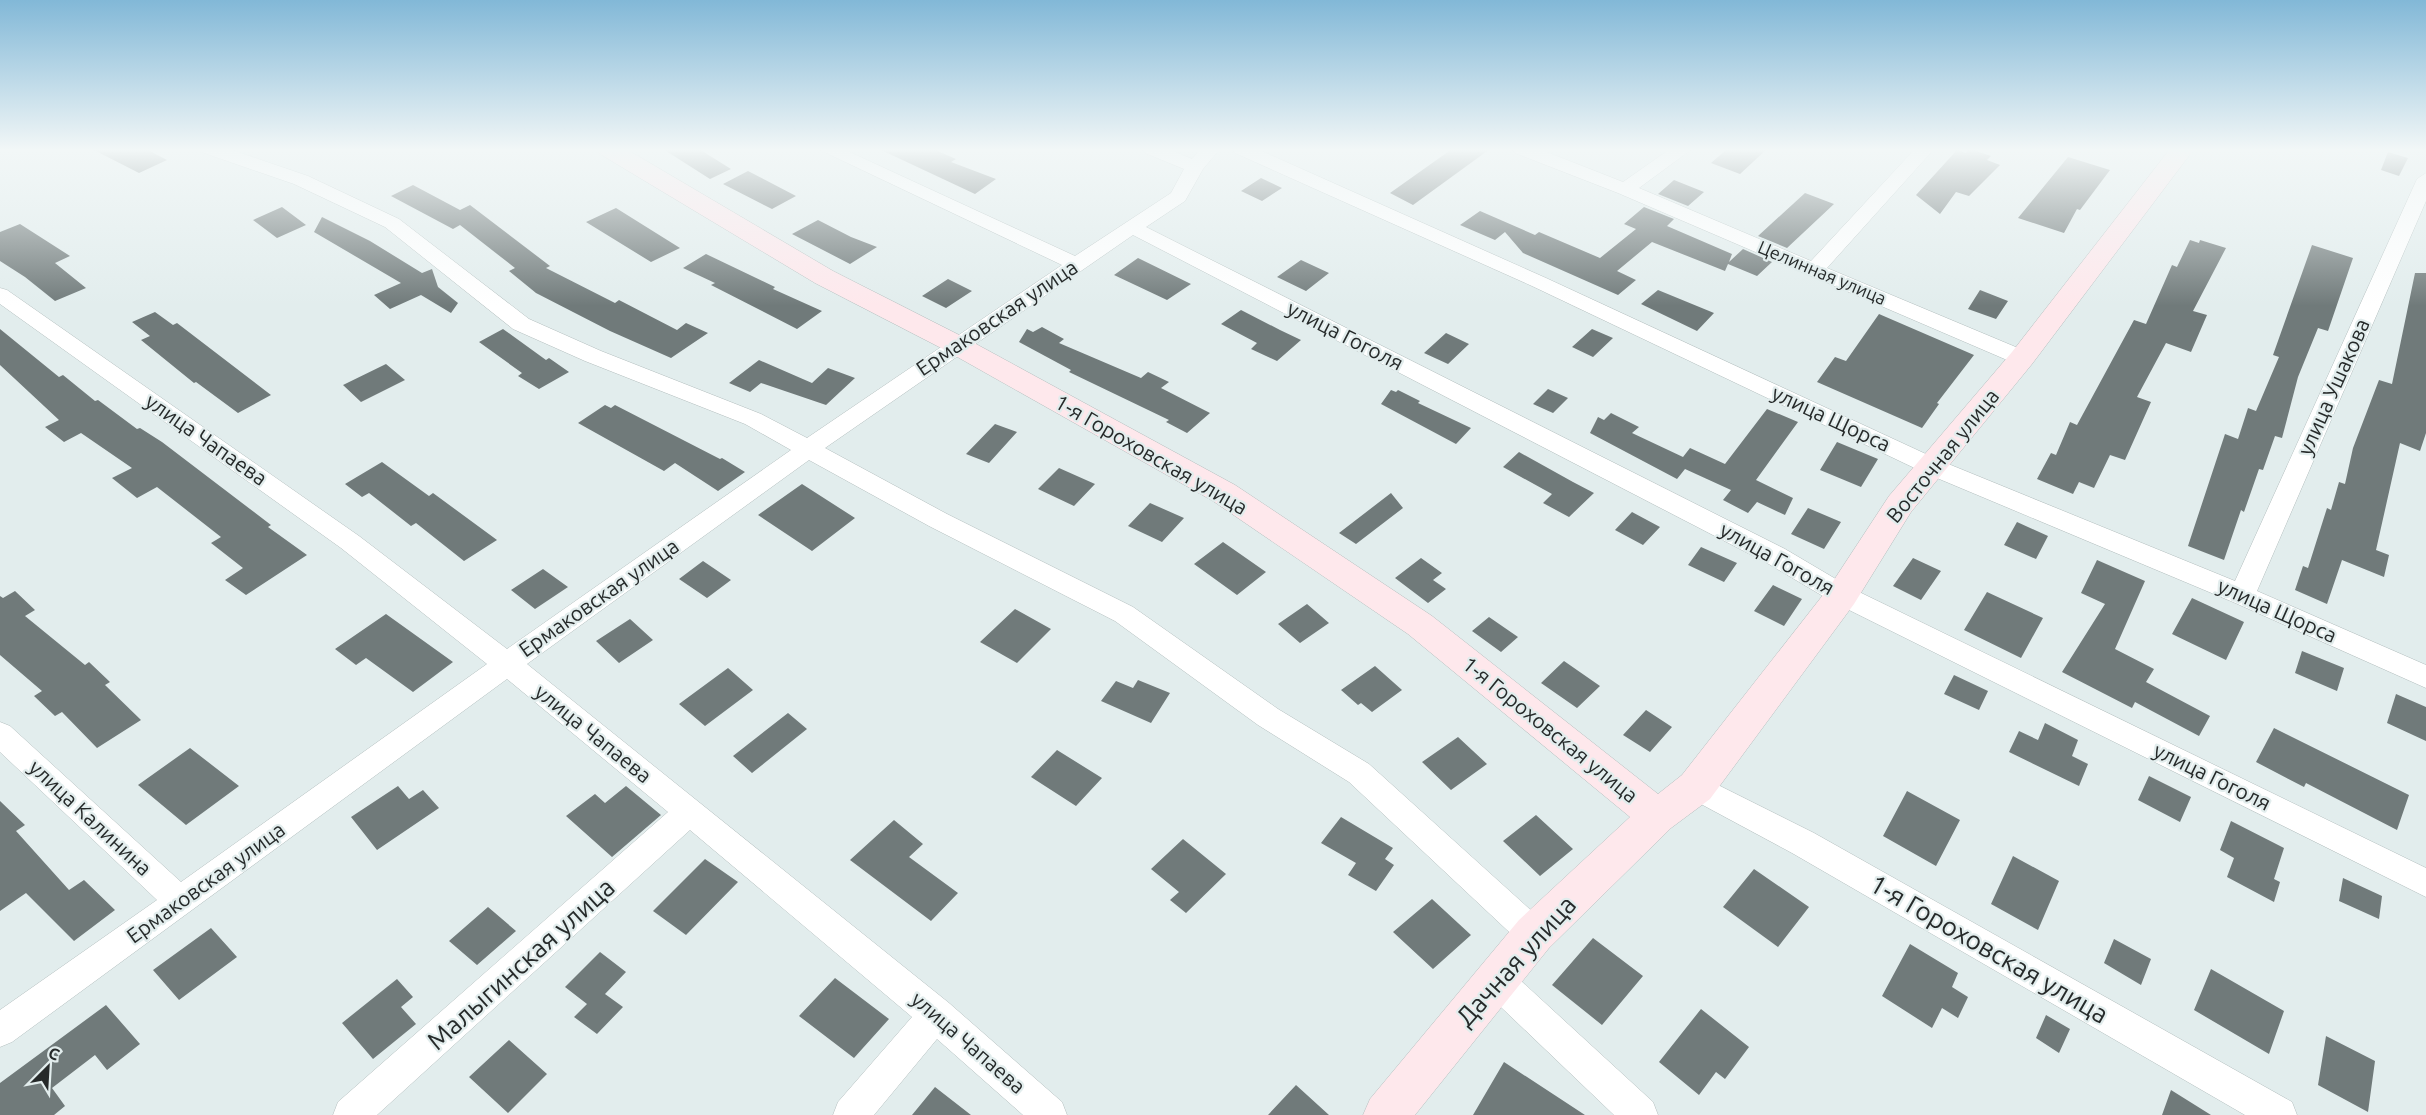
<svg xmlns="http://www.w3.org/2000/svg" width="2426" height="1115" font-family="Ubuntu,sans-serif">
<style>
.building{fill:#707a7a}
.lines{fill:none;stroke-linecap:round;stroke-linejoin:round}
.street-casing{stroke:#b3bebe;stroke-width:1}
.secondary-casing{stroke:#b3bebe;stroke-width:1}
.street{fill:#fff;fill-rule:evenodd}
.secondary{fill:#fee8ec;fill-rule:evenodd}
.labels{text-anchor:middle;stroke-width:4.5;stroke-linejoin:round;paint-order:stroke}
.far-street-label{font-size:18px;fill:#262a2a;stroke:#e2eded}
.street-label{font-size:21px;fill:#262a2a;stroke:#e2eded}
.near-street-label{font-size:26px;fill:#262a2a;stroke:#e2eded}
</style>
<rect width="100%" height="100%" fill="#e2eded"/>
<!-- building -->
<path class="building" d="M92,149H146L167,160L139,173Z
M663,149H699L731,169L710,179Z
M879,149H933L956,159L951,162L996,179L975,194Z
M1452,149H1490L1413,205L1390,193Z
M1727,149H1767L1740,174L1711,163Z
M1970,149L1991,156L1987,160L2000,165L1969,196L1956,192L1940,214L1916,195L1957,150L1966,153Z
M2388,152L2408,158L2399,176L2381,170Z
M2068,157L2110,170L2080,210L2077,209L2064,233L2018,218Z
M748,171L796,196L772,209L723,184Z
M1261,178L1282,188L1262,201L1241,191Z
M1674,180L1704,192L1688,206L1658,194Z
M413,185L460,210L470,205L550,266L546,268L615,303L619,300L677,330L686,323L708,333L671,358L610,331L536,293L509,271L515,268L460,225L453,229L391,196Z
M1805,193L1834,204L1787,248L1758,236Z
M282,207L306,225L277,238L253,220Z
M1644,207L1674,219L1667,226L1732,254L1729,262L1743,249L1772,262L1757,276L1728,264L1725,271L1652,242L1617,271L1636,280L1618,295L1523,253L1505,232L1495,240L1460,225L1480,211L1535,235L1539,232L1600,258L1636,229L1624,224Z
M616,208L680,248L651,262L586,222Z
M322,217L370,241L422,273L432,269L438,287L458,303L451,313L421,295L390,309L374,295L401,283L314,232Z
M818,220L851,237L877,247L850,264L792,234Z
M20,224L70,256L55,263L86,288L55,301L25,277L0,261V232Z
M2190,240L2199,243L2200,240L2226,248L2193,311L2207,315L2191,352L2166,343L2137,397L2151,402L2125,460L2110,455L2094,488L2079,482L2073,494L2037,479L2051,453L2056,455L2070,422L2077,425L2134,320L2146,324L2172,265L2177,267Z
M2312,245L2353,258L2328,331L2318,328L2298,377L2282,438L2275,436L2263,470L2259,469L2244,512L2241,510L2224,560L2188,546L2225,434L2238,439L2248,408L2256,411L2279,357L2273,355Z
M706,254L775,287L773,289L822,311L797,329L711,285L715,283L683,268Z
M1138,258L1191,284L1167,300L1114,275Z
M1301,260L1329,273L1306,291L1277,277Z
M2415,273H2426V433L2420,451L2400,443L2376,550L2389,555L2384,577L2342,560L2327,604L2295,590L2303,566L2308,568L2327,508L2331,510L2339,482L2345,484L2353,448L2379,380L2392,384Z
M948,279L972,291L946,308L922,296Z
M1658,290L1714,313L1697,331L1641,304Z
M1980,290L2008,301L1996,319L1968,309Z
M1241,310L1280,330L1301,340L1277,361L1251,349L1257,343L1221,324Z
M155,312L173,325L177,323L271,395L238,413L196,382L194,383L141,340L150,336L132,322Z
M1879,314L1974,355L1937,403L1939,404L1922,428L1817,382L1835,357L1846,361Z
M1042,327L1064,339L1059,343L1141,378L1148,372L1169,382L1161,388L1210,413L1187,433L1166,422L1169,420L1069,372L1071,370L1019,342L1027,329L1033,332Z
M0,329L59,377L63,375L95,401L98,400L137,429L140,428L162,442L271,525L268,527L307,555L246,595L225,580L243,568L211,543L221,537L157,487L137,498L112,478L132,468L81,433L64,442L45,427L59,420L0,365Z
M503,329L546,360L549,358L569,372L539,389L518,376L522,373L479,342Z
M1592,329L1613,338L1593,357L1572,347Z
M1446,333L1469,344L1448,364L1424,353Z
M759,360L812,383L828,368L855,378L826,405L761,383L750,392L729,383Z
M386,364L405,380L361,402L343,385Z
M1548,389L1568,398L1553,413L1533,404Z
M1391,390L1396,392L1398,390L1420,401L1418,403L1471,428L1456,444L1381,404Z
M605,405L611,408L615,405L720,459L722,458L745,472L718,491L675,463L664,471L578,423Z
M1767,409L1798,422L1756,480L1793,498L1785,515L1757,502L1748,513L1723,500L1731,490L1685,469L1677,479L1590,433L1598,417L1604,420L1611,413L1639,427L1632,433L1683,457L1690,448L1725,464Z
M995,424L1017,432L989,463L966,454Z
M1837,442L1878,459L1861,487L1820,470Z
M1519,452L1573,482L1594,493L1569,517L1543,503L1552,494L1503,467Z
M382,462L429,496L433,493L497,540L464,561L416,523L411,526L369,493L362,497L345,484Z
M1059,468L1095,484L1074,506L1038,489Z
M802,484L855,518L812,551L758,515Z
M1391,493L1403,508L1356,544L1339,533Z
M1150,503L1184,518L1162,542L1128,526Z
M1808,508L1841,522L1824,549L1791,534Z
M1632,512L1660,527L1643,545L1615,530Z
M2017,522L2048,536L2036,559L2004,545Z
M1223,542L1266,572L1237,595L1194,564Z
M1701,547L1737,563L1724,582L1688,565Z
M1421,558L1442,573L1433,580L1446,589L1428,603L1395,578Z
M1913,558L1941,571L1921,600L1893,586Z
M2097,560L2145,581L2115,649L2154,669L2146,682L2210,716L2199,736L2135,702L2132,708L2062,672L2105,604L2081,593Z
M703,561L731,580L707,598L679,579Z
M543,569L568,587L535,609L511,590Z
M1773,585L1802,599L1784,626L1754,611Z
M15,591L35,610L25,616L85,665L89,662L110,682L105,685L141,720L97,748L62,712L55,716L34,696L42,691L0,655V596L3,598Z
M1987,592L2043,618L2021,658L1964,630Z
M2192,598L2244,622L2226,660L2172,634Z
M1307,604L1329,623L1300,643L1278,624Z
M1015,609L1051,629L1017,663L980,642Z
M386,614L453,662L413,692L366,658L356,665L335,649Z
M1489,617L1518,637L1501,652L1472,631Z
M630,619L653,640L619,663L596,641Z
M2302,651L2344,668L2337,691L2295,673Z
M1564,661L1600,686L1577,708L1541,683Z
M1375,666L1402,690L1372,712L1361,703L1358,705L1341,690Z
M728,668L753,690L705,726L679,704Z
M1954,675L1988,691L1979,710L1944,694Z
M1138,680L1170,693L1151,723L1101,701L1116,681L1133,688Z
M2396,694L2426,707V741L2387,723Z
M1646,710L1672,727L1650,752L1623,735Z
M788,713L807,729L752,773L733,756Z
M2045,723L2078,740L2072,756L2088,764L2079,786L2009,752L2019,731L2038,740Z
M2274,728L2409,795L2397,830L2306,783L2304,787L2256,762Z
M1458,737L1487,764L1451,790L1422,762Z
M190,748L239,786L186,825L138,785Z
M1057,750L1102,778L1076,806L1031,777Z
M2149,776L2191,797L2180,822L2138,800Z
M398,786L409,799L423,790L439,808L377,850L351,817Z
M626,786L661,815L612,857L566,816L595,794L605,803Z
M1907,791L1960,820L1936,866L1883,836Z
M0,801L25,825L16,831L69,890L84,880L115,910L74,941L26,893L0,911Z
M1536,815L1573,849L1540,876L1503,841Z
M1341,817L1393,848L1385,859L1394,865L1376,891L1348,875L1356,863L1321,843Z
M894,820L923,844L909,857L958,893L931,921L850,860Z
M2231,821L2284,848L2274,879L2280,882L2274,902L2227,877L2234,858L2220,850Z
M1183,839L1226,874L1186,913L1170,900L1179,892L1151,869Z
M2013,856L2059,881L2038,930L1991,904Z
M705,859L738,882L686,935L653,911Z
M1754,869L1809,907L1778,947L1723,907Z
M2343,878L2382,896L2379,919L2339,901Z
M1432,899L1471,935L1433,969L1393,932Z
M488,907L516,931L477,965L449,941Z
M211,928L237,957L179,1000L153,970Z
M1593,938L1643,976L1602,1025L1552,985Z
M2114,939L2151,959L2141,985L2104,963Z
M1910,944L1958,973L1952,987L1968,997L1958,1018L1942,1008L1932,1028L1882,996Z
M600,952L626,972L605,994L623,1007L597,1034L574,1017L587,1004L565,987Z
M2211,969L2284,1011L2269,1054L2194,1010Z
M835,978L889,1019L854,1058L799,1016Z
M397,979L413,997L401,1007L416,1024L373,1059L342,1023Z
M106,1005L140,1044L107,1070L95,1055L52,1088L65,1106L54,1115H0V1083Z
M1701,1009L1749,1047L1725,1079L1716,1072L1699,1095L1659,1062Z
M2046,1015L2070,1029L2059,1053L2036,1038Z
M2326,1036L2375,1061L2368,1112L2318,1085Z
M509,1040L547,1074L508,1113L469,1077Z
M1504,1062L1585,1115H1473Z
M1296,1085L1329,1115H1268Z
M935,1087L971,1115H912Z
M2171,1090L2211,1115H2162Z"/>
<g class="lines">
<defs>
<path id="street" d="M201,149H229L308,176L399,219L529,319L601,351L761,414L807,438L1062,265L818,149H843L1075,256L1171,193L1184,169L1145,153L1142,149H1168L1192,159L1201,149H1220L1203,169L1185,201L1146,227L1785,549L1851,588L2426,868V897L1833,602L1767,563L1133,235L825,448L947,514L1133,607L1278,709L1369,764L1545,923L1550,934L1545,945L1534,949L1523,945L1349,782L1258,725L1115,621L929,526L809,460L527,664L949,1003L1062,1102L1067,1115H1023L937,1039L874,1115H833L838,1102L912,1017L690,830L377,1115H333L338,1102L668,812L507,679L12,1042L0,1047V1010L157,900L0,752V722L10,726L181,882L487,664L341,548L0,304V288L7,290L359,536L507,649L791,450L745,424L585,361L513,329L385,227L294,184L204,153Z
M1232,149H1257L1546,278L1941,461L2235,581L2417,179L2426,173V201L2257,591L2426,665V688L2233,602L1925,473L1532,286L1235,153Z
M1512,149H1539L1623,182L1670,149H1692L1639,188L1811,261L1915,149H1934L1827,268L2030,353L2033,358L2030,363H2014L1618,193L1515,153Z
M1696,774L1814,833L2292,1102L2297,1115H2245L1792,853L1686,796L1681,787L1686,778Z
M1495,963L1507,968L1653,1102L1658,1115H1614L1483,990L1478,979L1483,968Z"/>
<path id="secondary" d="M597,149H626L833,271L965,338L1235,485L1432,616L1658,794L1682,775L1830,586L1889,496L2012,352L2170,149H2194L2032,364L1911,512L1854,604L1710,799L1671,828L1549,948L1415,1115H1363L1370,1099L1519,920L1630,817L1408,634L1213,501L945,350L815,283L600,154Z"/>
</defs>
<!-- street casing -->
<use href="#street" class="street-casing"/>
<!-- secondary casing -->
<use href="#secondary" class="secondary-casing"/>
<!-- street -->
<use href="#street" class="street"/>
<!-- secondary -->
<use href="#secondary" class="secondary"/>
</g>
<!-- sky -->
<linearGradient id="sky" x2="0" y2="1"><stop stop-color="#82b8d7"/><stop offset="0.49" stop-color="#f2f7f7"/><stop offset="1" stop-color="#f2f7f7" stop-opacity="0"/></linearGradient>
<rect width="2426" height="306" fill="url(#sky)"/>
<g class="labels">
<!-- far-street labels -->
<g class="far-street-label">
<text transform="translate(1822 273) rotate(23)" y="6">Целинная улица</text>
</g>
<!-- street labels -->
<g class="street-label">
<text transform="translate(997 318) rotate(-34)" y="7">Ермаковская улица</text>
<text transform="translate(1345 336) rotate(27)" y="7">улица Гоголя</text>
<text transform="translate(2334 387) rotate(-66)" y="7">улица Ушакова</text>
<text transform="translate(1831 419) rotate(25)" y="7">улица Щорса</text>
<text transform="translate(206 440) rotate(35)" y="7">улица Чапаева</text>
<text transform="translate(1151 455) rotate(30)" y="7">1-я Гороховская улица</text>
<text transform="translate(1943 456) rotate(-51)" y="7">Восточная улица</text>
<text transform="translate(1777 559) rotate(29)" y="7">улица Гоголя</text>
<text transform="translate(599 598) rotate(-35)" y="7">Ермаковская улица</text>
<text transform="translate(2277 611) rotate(24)" y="7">улица Щорса</text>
<text transform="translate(1550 730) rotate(39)" y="7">1-я Гороховская улица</text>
<text transform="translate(593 734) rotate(39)" y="7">улица Чапаева</text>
<text transform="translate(2212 777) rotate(26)" y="7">улица Гоголя</text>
<text transform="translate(90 818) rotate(43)" y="7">улица Калинина</text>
<text transform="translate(206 883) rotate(-36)" y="7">Ермаковская улица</text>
<text transform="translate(968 1043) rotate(41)" y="7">улица Чапаева</text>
</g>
<!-- near-street labels -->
<g class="near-street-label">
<text transform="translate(1989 949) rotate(30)" y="9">1-я Гороховская улица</text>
<text transform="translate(1516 961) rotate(-48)" y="9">Дачная улица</text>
<text transform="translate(521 964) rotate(-42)" y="9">Малыгинская улица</text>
</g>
</g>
<!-- north arrow -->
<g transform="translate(48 1067) rotate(24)" stroke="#e2eded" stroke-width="4.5" paint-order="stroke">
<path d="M0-4.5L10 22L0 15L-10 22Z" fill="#262a2a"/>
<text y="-9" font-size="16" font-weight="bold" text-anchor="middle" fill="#262a2a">С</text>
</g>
</svg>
